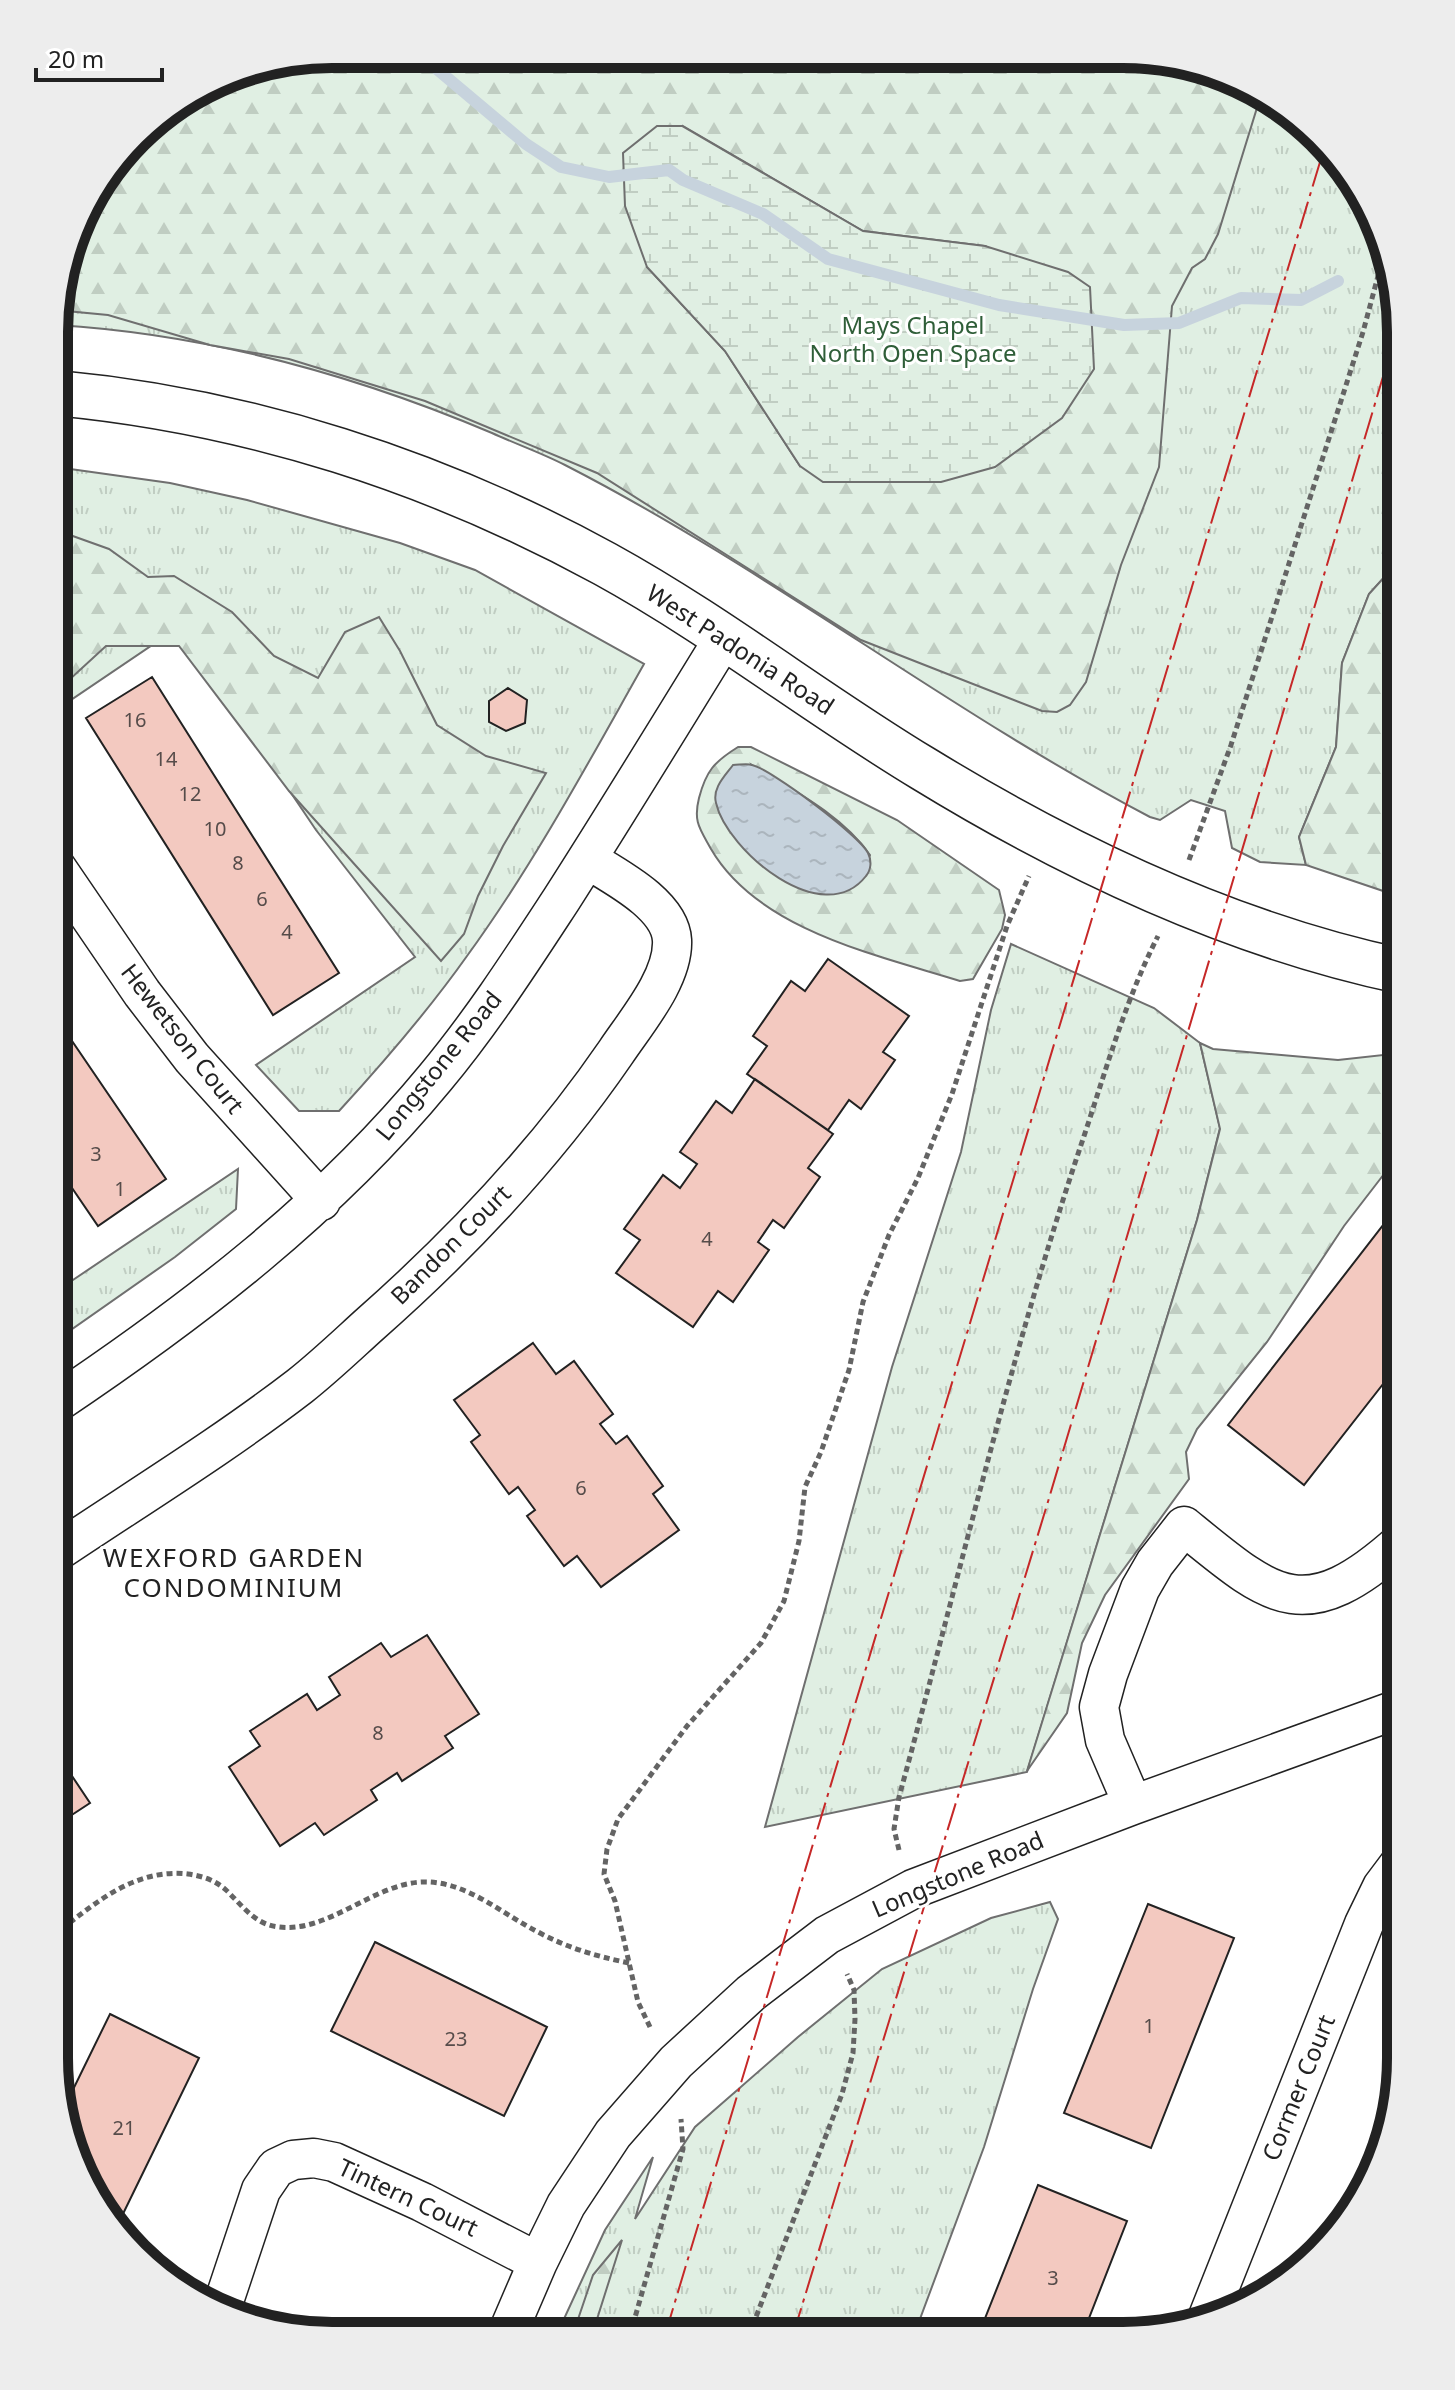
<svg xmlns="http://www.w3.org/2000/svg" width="1455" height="2390" font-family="'Noto Sans',sans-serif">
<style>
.grass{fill:url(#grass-tufts);stroke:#6f6f6f;stroke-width:2}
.forest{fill:url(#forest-firs);stroke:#6f6f6f;stroke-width:2;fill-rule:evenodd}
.wetland{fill:url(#wetland-marsh);stroke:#6f6f6f;stroke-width:2}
.water{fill:url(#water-ripples);stroke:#6f6f6f;stroke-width:2}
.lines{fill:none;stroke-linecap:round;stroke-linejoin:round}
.stream{stroke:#c7d3dd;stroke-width:12}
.building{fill:#f3c9c0;stroke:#222;stroke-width:2}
.street-casing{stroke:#222;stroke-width:41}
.secondary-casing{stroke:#222;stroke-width:47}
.path{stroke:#646464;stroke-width:5;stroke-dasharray:6 4;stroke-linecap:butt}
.street{stroke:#fff;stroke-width:38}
.secondary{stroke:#fff;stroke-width:44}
.power{stroke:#c62828;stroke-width:2;stroke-dasharray:28 6 4 6;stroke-linecap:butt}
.labels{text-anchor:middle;stroke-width:6;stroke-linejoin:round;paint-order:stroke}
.number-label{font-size:20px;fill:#564c4a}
.park-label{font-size:24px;fill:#2f5e38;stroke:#fff}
.street-label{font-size:24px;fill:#222;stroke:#fff}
.neighbourhood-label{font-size:26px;letter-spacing:2px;fill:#222;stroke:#fff}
.rim{fill:none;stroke:#222;stroke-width:10}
</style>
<defs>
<pattern id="grass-tufts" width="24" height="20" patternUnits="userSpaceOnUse" patternTransform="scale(2)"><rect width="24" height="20" fill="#e0efe3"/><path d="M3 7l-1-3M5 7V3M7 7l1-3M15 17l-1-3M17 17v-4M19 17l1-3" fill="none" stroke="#c0cdc2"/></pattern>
<pattern id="forest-firs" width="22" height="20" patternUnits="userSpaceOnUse" patternTransform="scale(2)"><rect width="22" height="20" fill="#e0efe3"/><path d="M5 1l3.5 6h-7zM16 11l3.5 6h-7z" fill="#c0cdc2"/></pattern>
<pattern id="wetland-marsh" width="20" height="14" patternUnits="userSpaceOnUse" patternTransform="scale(2)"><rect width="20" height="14" fill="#e0efe3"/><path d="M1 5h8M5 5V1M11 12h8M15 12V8" fill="none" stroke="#c0cdc2"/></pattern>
<pattern id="water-ripples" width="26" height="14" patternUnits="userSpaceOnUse" patternTransform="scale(2)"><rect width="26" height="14" fill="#c7d3dd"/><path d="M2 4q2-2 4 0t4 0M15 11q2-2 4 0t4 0" fill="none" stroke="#abb5bd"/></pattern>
</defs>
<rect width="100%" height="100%" fill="#fff"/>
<!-- grass -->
<path class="grass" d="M1160,56L1293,112L1380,226L1401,332V547L1396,546L1389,572L1369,594L1342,663L1336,747L1299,837L1306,865L1260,862L1232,848L1225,811L1191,800L1160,820L1150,817C948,711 768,569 565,465C542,453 516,444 492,433C355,375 206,334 56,325V296L83,209L148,123Z
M56,467L170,483L247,500L400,543L475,570L644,664C588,763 534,864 467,956C428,1011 384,1062 339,1111H299L256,1065L415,957L316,830L179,627L56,710Z
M1011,944L1154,1008L1200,1043L1220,1128L1197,1220L1027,1772L765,1827L892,1367L961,1152L991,1010Z
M238,1169L236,1209L175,1257L55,1341V1280L61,1288Z
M1050,1902L1058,1919L1033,1989L984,2147L914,2335L557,2334L605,2230L653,2157L635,2219L695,2127L798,2037L882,1969L991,1918Z"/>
<!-- forest -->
<path class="forest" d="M332,54L1160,56L1260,98L1218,234L1205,259L1192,268L1172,306L1159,467L1121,565L1086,682L1070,705L1057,712L1042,711L861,640L597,473L425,401L289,359L210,345L108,315L56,310V296L83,209L148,123L226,75ZM683,126L863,231L985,246L800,466L725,351L647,267Z
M1401,528V897L1306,865L1299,837L1336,747L1342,663L1369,594L1389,572Z
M56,530L109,549L148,577L174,576L232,612L274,656L318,678L345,632L379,617L400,651L437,725L486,756L546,773L503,846L478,896L464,934L441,961L289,791L179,646H106L56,692Z
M738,747H751L897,820L999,890L1005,915L1002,929L973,979L960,981C877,955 758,930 711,849C700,829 693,822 699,798C706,771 714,762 738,747ZM752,765C793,790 842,815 870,855C857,883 857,891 824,894Z
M1200,1043L1213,1049L1338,1060L1401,1053V1152L1344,1226L1267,1342L1197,1429L1186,1452L1189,1479L1105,1595L1082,1643L1067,1713L1027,1771L1197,1220L1220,1129Z
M622,2240L592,2335L573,2334L593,2275Z"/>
<!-- wetland -->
<path class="wetland" d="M657,126H682L863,231L985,246L1068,272L1090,287L1094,369L1062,418L995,467L941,482H823L800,466L725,351L647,267L625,206L623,153Z"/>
<!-- water -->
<path class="water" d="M733,765C739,765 747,763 752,765C771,769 860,836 868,853C872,861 871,870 866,876C823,931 727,851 716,803C712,788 725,776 733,765Z"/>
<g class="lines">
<!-- stream -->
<path class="stream" d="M419,54L526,144L561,167L609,177L669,170L683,180L763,214L828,259L999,305L1124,325L1179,323L1241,298L1301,300L1338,281
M1395,314H1397"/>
</g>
<!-- building -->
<path class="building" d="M152,677L339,973L273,1015L86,718Z
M508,688L527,700L525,723L506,731L489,722V701Z
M828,959L909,1016L883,1052L895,1060L861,1109L849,1100L828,1130L747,1074L767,1046L753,1036L791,981L805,991Z
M55,1016L166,1179L98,1226L55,1163Z
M755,1079L833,1134L808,1168L820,1177L784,1228L773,1220L758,1242L769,1250L733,1302L718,1291L693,1327L616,1273L640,1240L624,1229L663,1175L680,1188L697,1164L680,1152L716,1101L732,1113Z
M1401,1202V1361L1304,1485L1228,1425Z
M533,1343L556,1374L574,1361L613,1414L600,1424L616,1444L627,1436L663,1486L653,1494L679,1530L601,1587L577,1556L564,1566L527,1516L535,1510L518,1487L509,1494L471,1442L480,1435L454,1400Z
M427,1635L479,1714L445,1736L453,1748L402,1781L397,1773L371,1790L377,1800L324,1835L315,1823L280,1846L229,1767L260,1746L250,1731L307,1694L317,1710L340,1695L329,1677L381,1643L391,1657Z
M54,1749L90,1803L55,1826L65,1841L54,1848Z
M1148,1904L1234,1938L1151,2148L1064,2113Z
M375,1942L547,2027L504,2116L331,2031Z
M110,2014L199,2058L119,2222L75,2164L64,2108Z
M1038,2185L1127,2221L1082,2336H978Z"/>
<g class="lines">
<defs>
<path id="street" d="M56,867L142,993L192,1058L321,1201
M55,1404C195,1310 327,1209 435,1078C481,1023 521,961 561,900C616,814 670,726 724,638
M55,1553C137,1498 222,1446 300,1386C324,1367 346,1346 368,1326C461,1244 546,1154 616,1052C636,1022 674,978 672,940C670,904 614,876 587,859
M1133,1805L1105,1740L1099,1707L1108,1674L1140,1589L1155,1563L1184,1526C1272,1598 1304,1629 1401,1542
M223,2304L261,2190L276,2168L293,2160L314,2158L334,2162L422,2202L538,2262
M1207,2319L1364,1924L1382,1887L1400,1863
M507,2334L538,2262L566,2205L613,2134L676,2062L751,1993L827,1935L913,1889L1133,1805L1401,1708"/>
<path id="secondary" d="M56,393C249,411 435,471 605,564C716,625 816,704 924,769C1071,859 1231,935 1401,971"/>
</defs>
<!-- street casing -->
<use href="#street" class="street-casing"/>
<!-- secondary casing -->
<use href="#secondary" class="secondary-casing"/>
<!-- path -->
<path class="path" d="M1189,860L1231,745L1363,332L1385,250
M899,1850L894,1829L899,1797C959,1579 1009,1359 1081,1145C1105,1074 1124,1003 1158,936
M54,1935C94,1904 134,1868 188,1874C202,1876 215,1880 226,1890C242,1905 255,1925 279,1927C328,1933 373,1884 422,1882C465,1880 502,1914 538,1932C568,1948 595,1956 629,1963
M650,2027L638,2002L615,1901L604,1874L607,1849L618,1819L687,1726L761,1643L784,1601L799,1541L805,1487L821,1452L849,1370L863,1302L889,1235L918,1178L952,1094L1007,926L1029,876
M630,2335L683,2149L681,2119
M749,2335L842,2094L853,2053L855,2019L854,1990L847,1974"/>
<!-- street -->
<use href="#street" class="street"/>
<!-- secondary -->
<use href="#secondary" class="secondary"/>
<!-- power -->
<path class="power" d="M665,2335L1323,152
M793,2335L1047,1505L1399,323"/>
</g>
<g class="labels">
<!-- number labels -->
<g class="number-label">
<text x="135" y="727">16</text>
<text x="166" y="766">14</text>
<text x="190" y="801">12</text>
<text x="215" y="836">10</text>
<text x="238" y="870">8</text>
<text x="262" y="906">6</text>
<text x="287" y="939">4</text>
<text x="96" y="1161">3</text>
<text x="120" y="1196">1</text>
<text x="707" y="1246">4</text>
<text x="581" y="1495">6</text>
<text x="378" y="1740">8</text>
<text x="1149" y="2033">1</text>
<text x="456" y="2046">23</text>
<text x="124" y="2135">21</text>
<text x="1053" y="2285">3</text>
</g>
<!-- park labels -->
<g class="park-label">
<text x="913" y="334">Mays Chapel<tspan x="913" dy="28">North Open Space</tspan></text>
</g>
<!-- street labels -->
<g class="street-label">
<text transform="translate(740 650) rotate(33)" y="8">West Padonia Road</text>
<text transform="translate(182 1039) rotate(52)" y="8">Hewetson Court</text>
<text transform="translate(439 1066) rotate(-51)" y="8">Longstone Road</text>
<text transform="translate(451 1245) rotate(-45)" y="8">Bandon Court</text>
<text transform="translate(958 1875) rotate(-23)" y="8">Longstone Road</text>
<text transform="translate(1299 2088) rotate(-68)" y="8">Cormer Court</text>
<text transform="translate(408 2198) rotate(25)" y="8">Tintern Court</text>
</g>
<!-- neighbourhood labels -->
<g class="neighbourhood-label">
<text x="234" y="1567">WEXFORD GARDEN<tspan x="234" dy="30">CONDOMINIUM</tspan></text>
</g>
</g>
<!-- crop -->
<path d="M0 0H1455V2390H0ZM332 68H1123A264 264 0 0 1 1387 332V2058A264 264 0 0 1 1123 2322H332A264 264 0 0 1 68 2058V332A264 264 0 0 1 332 68Z" fill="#ededed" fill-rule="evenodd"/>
<path class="rim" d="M332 68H1123A264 264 0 0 1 1387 332V2058A264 264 0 0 1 1123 2322H332A264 264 0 0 1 68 2058V332A264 264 0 0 1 332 68Z"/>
<!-- scale -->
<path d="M36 68v12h126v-12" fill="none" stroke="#222222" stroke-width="4"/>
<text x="48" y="68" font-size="24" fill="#222222" stroke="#ffffff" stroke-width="6" paint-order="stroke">20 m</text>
</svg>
